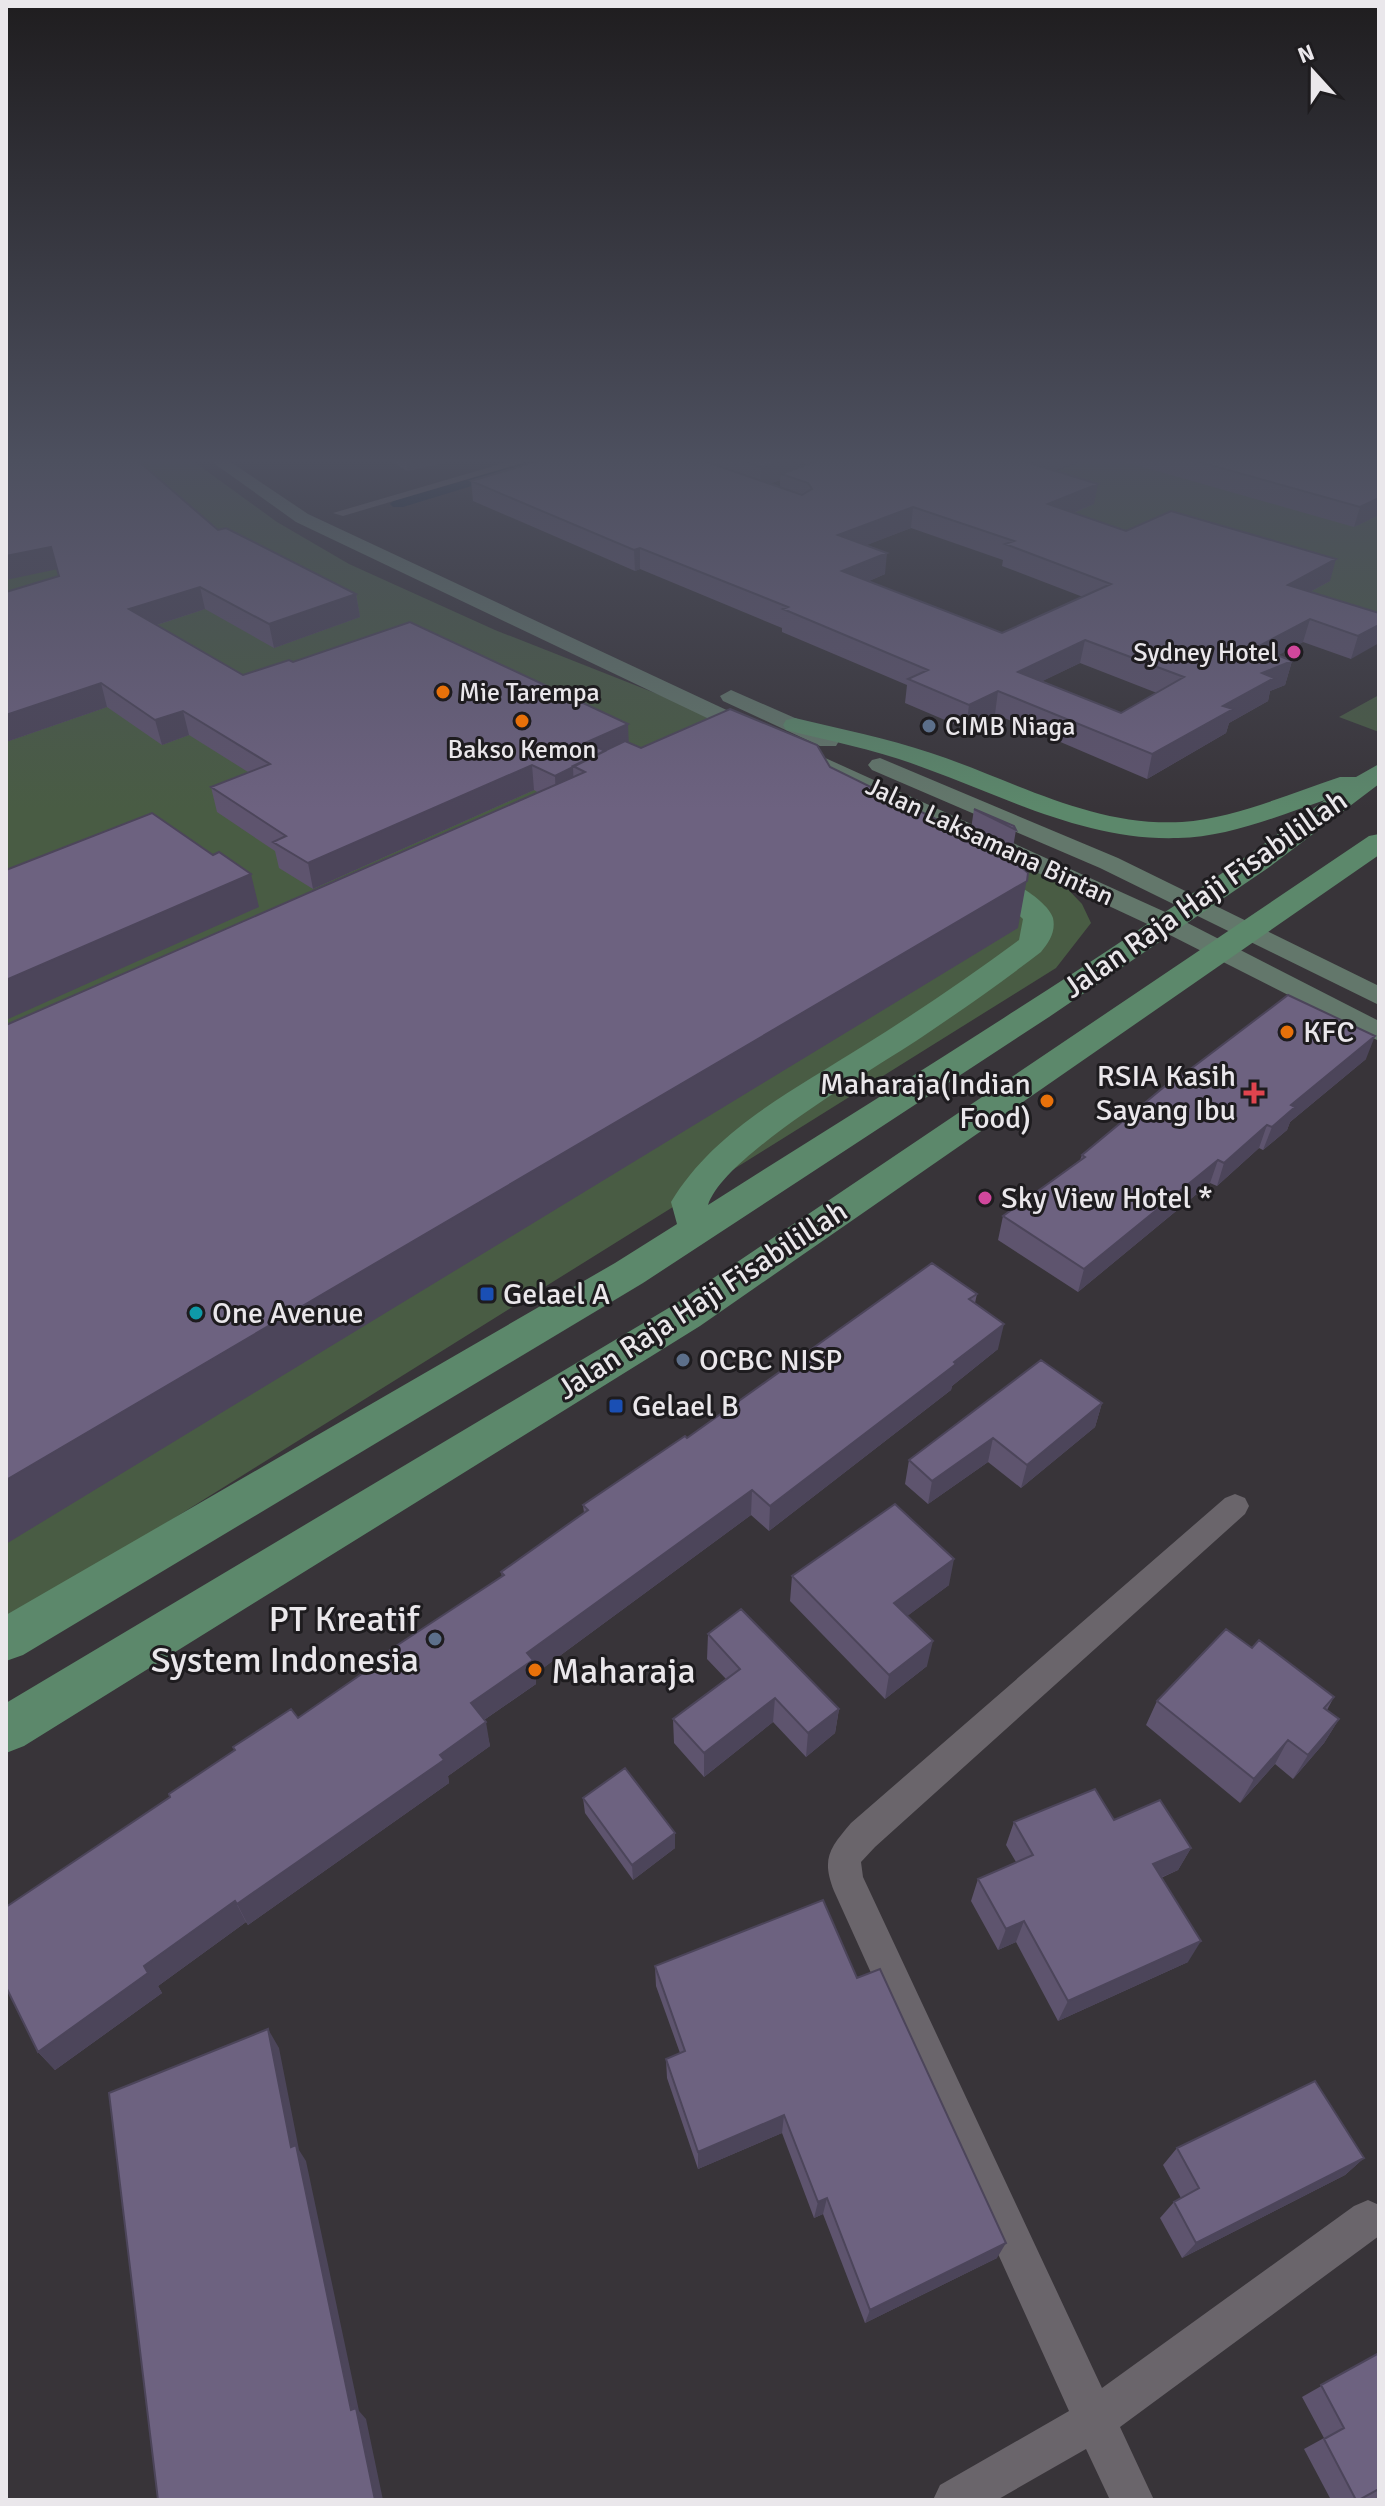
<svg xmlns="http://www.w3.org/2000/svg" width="1385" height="2506" font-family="Signika,sans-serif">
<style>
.green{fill:#495c44}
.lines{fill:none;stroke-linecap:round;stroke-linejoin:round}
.canal{fill:#0b2135;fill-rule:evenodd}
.street{fill:#6a656b;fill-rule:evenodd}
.secondary{fill:#63776b;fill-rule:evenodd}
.primary{fill:#5c886b;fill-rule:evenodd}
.wall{fill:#5e546e;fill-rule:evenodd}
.shaded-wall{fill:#4c455a}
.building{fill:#6d6280;stroke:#4c455a;stroke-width:2;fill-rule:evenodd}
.hotel-dot{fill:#d1479c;stroke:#1e1c1f;stroke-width:3}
.food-dot{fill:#e8710a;stroke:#1e1c1f;stroke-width:3}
.service-dot{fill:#5c6f8a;stroke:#1e1c1f;stroke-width:3}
.health-dot{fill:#e0444e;stroke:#1e1c1f;stroke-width:3}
.transit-dot{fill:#1a4fb4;stroke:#1e1c1f;stroke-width:3}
.culture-dot{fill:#0f9aa8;stroke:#1e1c1f;stroke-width:3}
.labels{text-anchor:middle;stroke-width:6;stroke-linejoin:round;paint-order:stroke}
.far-poi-label{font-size:26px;fill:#eae7eb;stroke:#1e1c1f;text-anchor:start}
.far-street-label{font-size:26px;fill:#eae7eb;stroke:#1e1c1f}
.street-label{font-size:30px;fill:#eae7eb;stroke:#1e1c1f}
.poi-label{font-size:30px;fill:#eae7eb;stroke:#1e1c1f;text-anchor:start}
.near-poi-label{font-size:36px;fill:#eae7eb;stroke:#1e1c1f;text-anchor:end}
</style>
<rect width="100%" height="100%" fill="#383439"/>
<!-- green -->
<path class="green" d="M6,459H190L277,522L349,564L495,630L731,723L1037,857L1082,904L1091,923L1056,968L6,1623Z
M1088,459H1379V623L968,505Z
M1379,695V732L1339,717Z"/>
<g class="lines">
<!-- canal -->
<path class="canal" d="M539,459H560L403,507H393L390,504L393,501Z"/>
<!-- street -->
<path class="street" d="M518,459H535L343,516L333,513Z
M1235,1494L1245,1498L1249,1506L1245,1514L875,1847L861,1862L863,1877L1102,2388L1354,2206L1368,2200L1379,2205V2236L1120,2427L1154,2500H1110L1086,2449L997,2500H933L940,2485L1069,2411L834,1891C821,1858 830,1848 851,1823L1225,1498Z"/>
<!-- secondary -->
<path class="secondary" d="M208,459H226L308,514L765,728L768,733L757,740L749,738L296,522Z
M731,690L836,736L839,741L836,746H820L723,701L720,696Z
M801,747L1174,916L1379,1021V1041L1156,928L793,759L790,754L793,749Z
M880,758L1118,858L1379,986V1005L1100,868L872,770L868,765L872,760Z"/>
<!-- primary -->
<path class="primary" d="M795,718C840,729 887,738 931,753C1013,780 1092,827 1182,822C1236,818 1288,794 1340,777H1356L1379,764V784L1268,868L1049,1017L643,1283L23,1655L6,1661V1615L615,1263L677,1224L671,1202C714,1130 794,1090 863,1046C916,1013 969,977 1019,940L1023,919L999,897L968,882L964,876L968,870C989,865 1047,897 1053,918C1056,932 1049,942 1041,952C1002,982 962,1010 922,1037C874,1069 724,1155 708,1205C916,1073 1127,945 1325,800C1278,816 1228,837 1178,838C1089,841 1009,799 927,769C882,751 833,742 786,730L783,725L786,720Z
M1379,834V855L700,1326L24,1746L6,1753V1703L672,1306L1369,836Z"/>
</g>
<!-- wall -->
<path class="wall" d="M388,459H461L407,471Z
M545,459H1085L1054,470L1094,504L1074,513L1126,531L1330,581L1310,592L1379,613L1351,659L1303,642L1278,655L1292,661L1285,685L1270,691L1268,701L1229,723L1226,733L1147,779L995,714L966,729L905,703L907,685L782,632V628L640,569L635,571L473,501L471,481ZM800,462L808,464L799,467ZM780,480V488L769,484ZM911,528L1003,560L1002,566L1083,597L1002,633L869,581L885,574L866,545ZM1080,663L1157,693L1121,713L1042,681Z
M1115,459H1379V515L1354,527Z
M218,530L356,594L360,617L274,648L205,609L157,625L243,675L293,662L629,743L641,748L830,767L970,836L974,809L1016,830L1011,859L1018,928L539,793L534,790L313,889L279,868L275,851L217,812L211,787L248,772L189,735L162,745L107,707L6,742V592Z
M1366,1059L1290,1122L1287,1130L1263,1150L1259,1148L1217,1186L1210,1183L1078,1292L998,1240L1003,1216L1080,1160L1082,1155L1172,1083Z
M977,1294L975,1303L998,1349L952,1386L951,1390L769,1531L751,1515L535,1674L536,1684L484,1720L490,1746L448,1776L449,1783L248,1925L246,1922L158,1986L162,1993L55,2070L38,2052L170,1797L298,1718L391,1654L390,1650L502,1577L501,1572L584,1513L583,1505L687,1438Z
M1102,1403L1095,1427L1021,1488L988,1462L928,1504L905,1484L909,1460Z
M792,1576L949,1585L907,1616L927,1666L885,1699L790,1601Z
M708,1634L839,1709L835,1733L806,1757L773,1722L704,1777L674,1743L673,1719L726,1679L707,1659Z
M1252,1648L1334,1697L1327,1710L1339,1719L1324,1743L1293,1779L1275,1764L1240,1803L1146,1725L1157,1701Z
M583,1798L675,1848L633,1880L585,1813Z
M1114,1820L1191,1848L1178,1870L1161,1878L1188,1962L1058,2021L1016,1942L998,1950L971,1901L978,1879L1016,1862L1006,1845L1014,1822Z
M655,1966L857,1978L997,2258L865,2323L823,2214L814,2218L782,2133L698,2169L667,2078L666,2059L680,2053L656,1986Z
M1177,2148L1364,2158L1345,2175L1182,2258L1160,2218L1174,2202L1181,2198L1163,2165Z
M1379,2353V2500H1331L1304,2449L1324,2438L1302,2397Z"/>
<!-- shaded-wall -->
<path class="shaded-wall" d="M406,459H461L407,471Z
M784,459H800L799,473L781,474L780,480L760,487L761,467Z
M1035,459H1085L1024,482L1026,462Z
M1098,484L1094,504L1045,524L1048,504Z
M1379,498V515L1354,527L1360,507Z
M913,507L911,528L836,557L838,535Z
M51,547L58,569L6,580V556Z
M640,548V569L635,571L634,550Z
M887,553L885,574L841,593L842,571Z
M1336,559L1330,581L1282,607L1288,585Z
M200,587L205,609L135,632L129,609Z
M356,594L360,617L274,648L269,624Z
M1310,619L1303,642L1251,670L1257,647Z
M1379,625V643L1351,659L1358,636Z
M1085,640L1080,663L1014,695L1018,672Z
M1292,661L1285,685L1270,691L1268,701L1229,723L1226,733L1147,779L1152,754L1223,706L1262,673Z
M101,683L107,707L6,742V715Z
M998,691L995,714L966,729L969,705Z
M183,711L189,735L162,745L155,720Z
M628,724L629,748L607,776L587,742Z
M532,765L534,790L313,889L308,863Z
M573,767L574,792L556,801L555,776Z
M1028,873L1018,928L6,1544V1480Z
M251,874L259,907L6,1020V980Z
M1375,1036L1366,1059L1290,1122L1287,1130L1263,1150L1272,1127L1291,1105Z
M1267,1125L1259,1148L1217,1186L1224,1163Z
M1218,1160L1210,1183L1078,1292L1084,1269Z
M1004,1324L998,1349L952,1386L951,1390L769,1531L770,1506Z
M1102,1403L1095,1427L1021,1488L1027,1465Z
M993,1438L988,1462L928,1504L932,1481Z
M752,1490L751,1515L535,1674L536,1684L475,1726L471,1703L527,1653Z
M954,1559L949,1585L890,1629L894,1603Z
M933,1641L927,1666L885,1699L889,1675Z
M775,1698L773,1722L704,1777V1753Z
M839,1709L835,1733L806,1757L808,1733Z
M1339,1719L1324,1743L1293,1779L1308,1755Z
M486,1722L490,1746L448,1776L449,1783L248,1925L237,1904Z
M1288,1740L1275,1764L1240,1803L1254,1779Z
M675,1833V1848L633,1880L632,1865Z
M1191,1848L1178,1870L1141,1886L1153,1864Z
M235,1901L246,1922L158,1986L162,1993L55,2070L38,2052L144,1966Z
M1024,1921L1016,1942L998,1950L1006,1929Z
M1201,1941L1188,1962L1058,2021L1068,2001Z
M268,2029L279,2048L299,2150L306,2161L359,2411L366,2419L383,2500H375L351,2410L291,2147Z
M784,2115L782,2133L698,2169V2152Z
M1364,2158L1345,2175L1182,2258L1196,2243Z
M827,2198L823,2214L814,2218L818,2202Z
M1006,2243L997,2258L865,2323L870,2310Z"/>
<!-- building -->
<path class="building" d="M6,459H136L218,530L226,528L356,594L269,624L200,587L129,609L243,675L289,660L293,662L410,622L628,724L587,742L605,751L555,776L532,765L308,863L273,842L286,836L211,787L270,764L183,711L155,720L101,683L6,715V592L59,576L51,547L6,556Z
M545,459H698L802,495L812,489L808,483L781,474L822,459H943L947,460L951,459H1035L1026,462L1098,484L1048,504L1126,531L1171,511L1336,559L1288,585L1379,613V625L1358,636L1310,619L1257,647L1292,661L1262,673L1274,678L1223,706L1233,709L1152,754L998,691L969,705L908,679L928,670L783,609L788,607L640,548L634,550L471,481ZM913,507L1014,541L1005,544L1111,584L1002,633L842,571L887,553L838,535ZM1085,640L1184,677L1121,713L1018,672Z
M736,459H784L761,467Z
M1189,459H1379V498L1360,507Z
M730,709L817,745L830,767L1005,853L1028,873L1027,881L6,1480V1025L585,772L573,766L625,741L641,748Z
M974,809L1014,826L1016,830Z
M152,813L213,855L219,852L251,874L6,980V870Z
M1288,995L1375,1036L1291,1105L1295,1107L1272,1127L1267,1125L1224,1163L1218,1160L1084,1269L1003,1216L1085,1157L1082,1155L1170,1082L1172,1083Z
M932,1263L977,1294L969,1299L1004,1324L954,1362L956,1364L770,1506L752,1490L527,1653L533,1660L471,1703L486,1722L440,1755L444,1760L237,1904L235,1901L144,1966L148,1973L38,2052L6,1987V1907L170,1797L169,1794L235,1750L233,1747L291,1709L298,1718L392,1653L390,1650L504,1575L501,1572L588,1510L583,1505L685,1436L687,1438Z
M1041,1360L1102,1403L1027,1465L993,1438L932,1481L909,1460Z
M895,1504L954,1559L894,1603L933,1641L889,1675L792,1576Z
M741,1609L839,1709L808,1733L775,1698L704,1753L673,1719L740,1669L708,1634Z
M1226,1629L1252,1648L1259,1640L1334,1697L1324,1708L1339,1719L1308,1755L1288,1740L1254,1779L1157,1701Z
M625,1768L675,1833L632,1865L583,1798Z
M1095,1789L1114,1820L1160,1800L1191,1848L1153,1864L1201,1941L1068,2001L1024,1921L1006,1929L978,1879L1033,1855L1014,1822Z
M823,1900L857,1978L880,1969L1006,2243L870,2310L827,2198L818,2202L784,2115L698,2152L666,2059L685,2051L655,1966Z
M268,2029L291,2147L296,2145L351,2410L356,2408L375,2500H158L109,2093Z
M1315,2081L1364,2158L1196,2243L1174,2202L1199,2188L1177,2148Z
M1379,2353V2489L1359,2500H1356L1324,2439L1344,2428L1321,2385Z"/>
<!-- sky -->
<linearGradient id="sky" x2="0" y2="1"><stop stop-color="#1f1d1f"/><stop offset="0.57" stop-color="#4d505f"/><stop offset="1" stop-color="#4d505f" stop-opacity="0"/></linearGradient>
<rect width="1385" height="809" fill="url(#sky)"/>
<!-- markers -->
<g class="hotel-dot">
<circle cx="1294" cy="652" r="8"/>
<circle cx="985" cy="1198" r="8"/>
</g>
<g class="food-dot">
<circle cx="443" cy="692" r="8"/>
<circle cx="522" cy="721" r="8"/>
<circle cx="1287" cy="1032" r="8"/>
<circle cx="1047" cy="1101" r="8"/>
<circle cx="535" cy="1670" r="8"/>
</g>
<g class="service-dot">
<circle cx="929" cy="726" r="8"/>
<circle cx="683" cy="1360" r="8"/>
<circle cx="435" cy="1639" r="8"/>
</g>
<path class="health-dot" d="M1250 1081h8v8h8v8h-8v8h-8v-8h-8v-8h8z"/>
<g class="transit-dot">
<rect x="479" y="1286" width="16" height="16" rx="4"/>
<rect x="608" y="1398" width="16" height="16" rx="4"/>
</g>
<circle class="culture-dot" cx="196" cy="1313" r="8"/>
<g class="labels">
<!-- far-poi labels -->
<g class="far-poi-label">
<text x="1278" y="661" text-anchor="end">Sydney Hotel</text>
<text x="459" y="701">Mie Tarempa</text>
<text x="945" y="735">CIMB Niaga</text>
<text x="522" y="758" text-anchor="middle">Bakso Kemon</text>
</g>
<!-- far-street labels -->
<g class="far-street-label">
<text transform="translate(990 841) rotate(25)" y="9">Jalan Laksamana Bintan</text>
</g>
<!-- street labels -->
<g class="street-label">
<text transform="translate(1205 894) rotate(-35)" y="10">Jalan Raja Haji Fisabilillah</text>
<text transform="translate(702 1300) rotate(-33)" y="10">Jalan Raja Haji Fisabilillah</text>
</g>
<!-- poi labels -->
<g class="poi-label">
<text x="1303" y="1042">KFC</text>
<text x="1236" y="1086" text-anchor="end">RSIA Kasih<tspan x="1236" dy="34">Sayang Ibu</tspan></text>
<text x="1031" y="1094" text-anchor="end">Maharaja(Indian<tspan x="1031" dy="34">Food)</tspan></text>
<text x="1001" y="1208">Sky View Hotel *</text>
<text x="503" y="1304">Gelael A</text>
<text x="212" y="1323">One Avenue</text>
<text x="699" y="1370">OCBC NISP</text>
<text x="632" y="1416">Gelael B</text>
</g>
<!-- near-poi labels -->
<g class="near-poi-label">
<text x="419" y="1631">PT Kreatif<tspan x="419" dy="41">System Indonesia</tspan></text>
<text x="551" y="1683" text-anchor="start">Maharaja</text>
</g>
</g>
<!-- border -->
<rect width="1385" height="2506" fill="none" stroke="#eae7eb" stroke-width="16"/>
<!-- north arrow -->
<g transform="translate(1313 72) rotate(339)" stroke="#1e1c1f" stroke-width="6" paint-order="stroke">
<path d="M0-6L14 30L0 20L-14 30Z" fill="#eae7eb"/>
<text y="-12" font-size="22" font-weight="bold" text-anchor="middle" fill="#eae7eb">N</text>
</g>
</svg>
